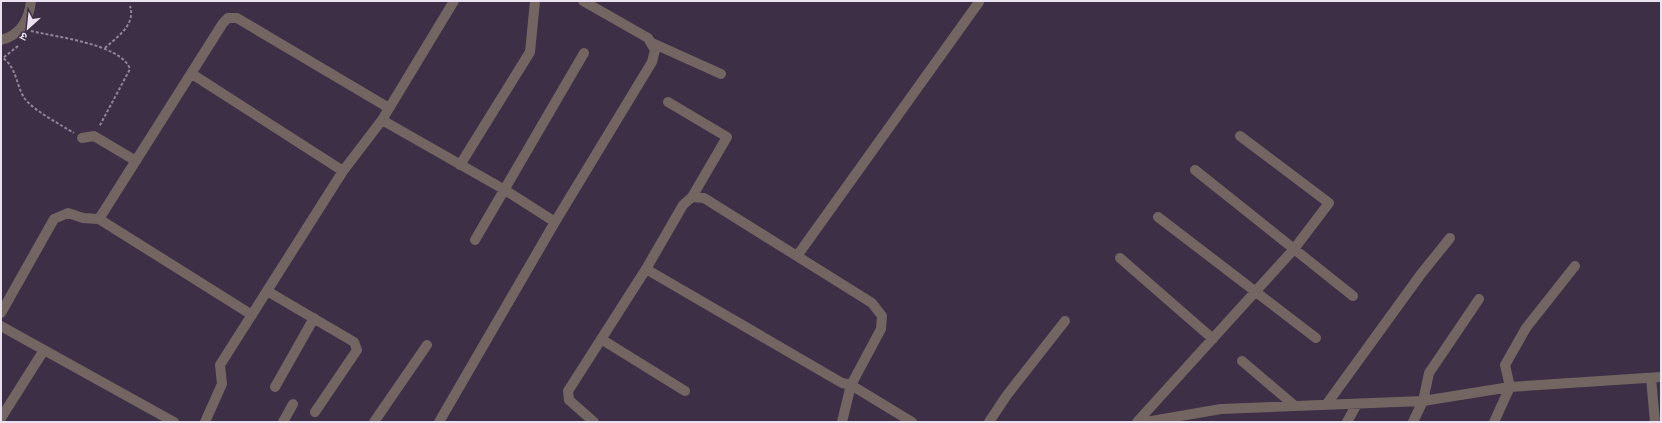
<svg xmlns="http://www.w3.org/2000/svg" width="1662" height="423" font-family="Arial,'Noto Sans Devanagari',sans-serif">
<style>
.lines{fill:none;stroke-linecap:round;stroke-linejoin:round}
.path{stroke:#918599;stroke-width:2;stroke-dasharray:3 2;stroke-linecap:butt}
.minor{stroke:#736561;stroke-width:10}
</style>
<rect width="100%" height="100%" fill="#3d2f46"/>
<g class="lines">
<!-- path -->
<path class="path" d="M31,31C56,37 121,44 130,69L99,127
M18,46L3,58C17,68 16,86 25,99C33,110 61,125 74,133
M105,48C117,37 136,25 130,6"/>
<!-- minor -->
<path class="minor" d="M1,40C21,35 29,20 31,1
M650,42L721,74
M192,74L343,171
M668,102L727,137L692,197
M382,120L505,190L555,222
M82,138L94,136L136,161
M460,165L530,52L535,1
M1195,170L1353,296
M1158,217L1316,338
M99,219L252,315
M475,240L584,53
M797,256L979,2
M1120,258L1213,339
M646,269L842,383L851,385L912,422
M267,291L354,342L357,350L315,412
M1,313L54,219L68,213L83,218L99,219L223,23L228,18H237L389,108
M1,326L174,422
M601,339L685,391
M1242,361L1295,406
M1651,378L1655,422
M275,387L314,318
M1326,405L1421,274L1450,238
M1,418L44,350
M205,422L222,384L220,365L343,171L382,120L454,1
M283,422L293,404
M374,422L427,345
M439,422L555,222L652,62L655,50L648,38L583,1
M594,422L569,400L568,391L646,269L683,205L692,197L704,198L872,303L882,316L881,329L851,385L842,422
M989,422L1007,395L1065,321
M1137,422L1294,249L1329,203L1240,136
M1146,422L1221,409L1423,401L1510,387L1661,377
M1347,422L1357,404
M1413,422L1423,401L1429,373L1479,299
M1494,422L1510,387L1505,365L1526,328L1575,266"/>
</g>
<!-- border -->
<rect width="1662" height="423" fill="none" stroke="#eae2f1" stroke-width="4"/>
<!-- north arrow -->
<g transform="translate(28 28) rotate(207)" stroke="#3d2f46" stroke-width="3" paint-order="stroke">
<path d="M0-3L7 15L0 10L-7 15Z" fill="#eae2f1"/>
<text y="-6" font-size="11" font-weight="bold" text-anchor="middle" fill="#eae2f1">उ</text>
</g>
</svg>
